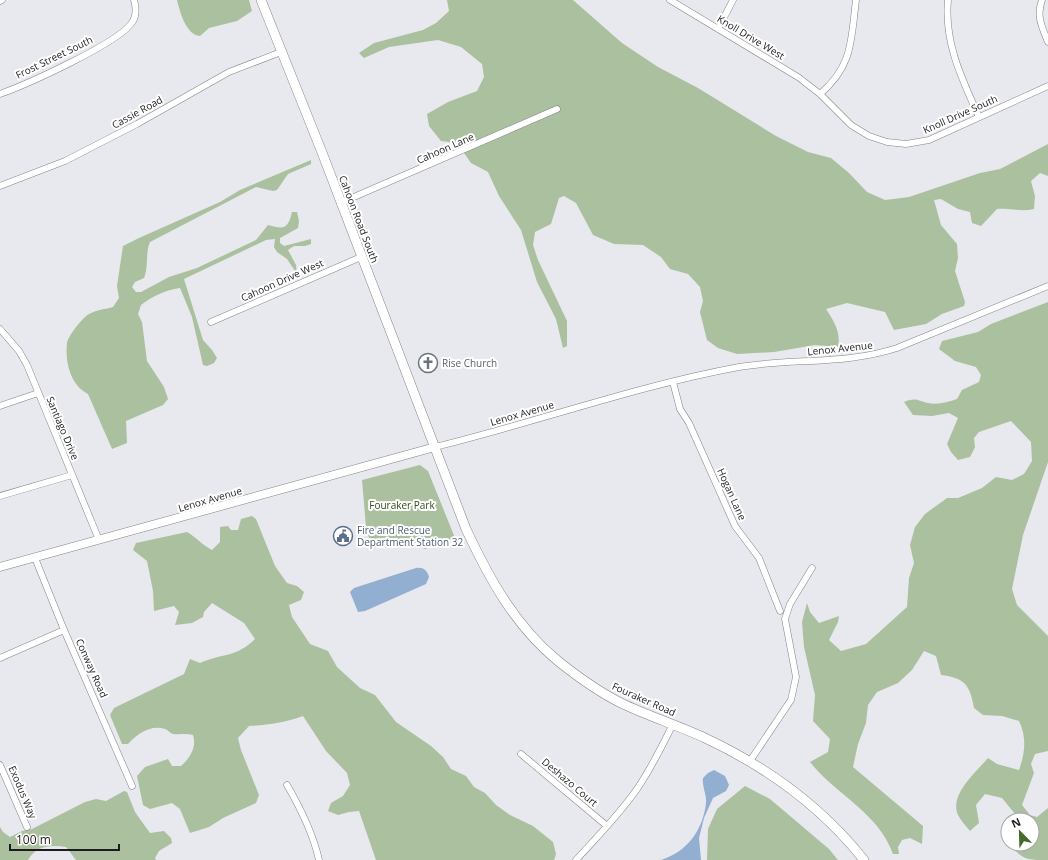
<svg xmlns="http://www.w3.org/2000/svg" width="1048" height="860" font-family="'Open Sans',sans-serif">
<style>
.green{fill:#abc09f}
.water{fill:#92aed1}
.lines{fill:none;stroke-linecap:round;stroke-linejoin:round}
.minor-casing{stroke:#828388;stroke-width:7}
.tertiary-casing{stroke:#828388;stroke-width:9}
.secondary-casing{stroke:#828388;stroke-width:10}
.minor{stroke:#fff;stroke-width:6}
.tertiary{stroke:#fff;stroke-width:8}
.secondary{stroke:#fff;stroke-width:9}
.labels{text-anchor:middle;stroke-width:4;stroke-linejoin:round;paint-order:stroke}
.street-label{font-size:10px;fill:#1c1c1e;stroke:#fff}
.worship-label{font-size:10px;fill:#5b616d;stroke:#fff;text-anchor:start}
.park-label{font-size:10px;fill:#2d4c16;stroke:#fff}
.service-label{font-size:10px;fill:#4e5e75;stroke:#fff;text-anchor:start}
</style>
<rect width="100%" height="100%" fill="#e7e9ee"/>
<!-- green -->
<path class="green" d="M177,0H249L252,11L237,21L209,28L200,36C186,35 180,12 177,0Z
M447,0H573L622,43L658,67L698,88L776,136L808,152L831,158L849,173L867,192L885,200L909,197L980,173L1000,169L1048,144V176L1040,173L1031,181L1035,196L1034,209C1022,212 1009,208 997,209L981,226L972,223L970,212L958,209L941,199L934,200L941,225L957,244L958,258L955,271L965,302L964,306L942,314L926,324L894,330L885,312L847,303L826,309C834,321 841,332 838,347L815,345L774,352L737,354L718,348L707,340L700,312L703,301L700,287L688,274L670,269L661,257L643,245L614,244L593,235L576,203L564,196L559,198L551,224L535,232L533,245L538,260L567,321V346L563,348L556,319L537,282L521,230L499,196L488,172L471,163L457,143L441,141L429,126L427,114L448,102L477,91L484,77L482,64L461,47L438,40L389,47L364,58L359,53L374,43L423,30L436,23L449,11Z
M311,160V164L288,174L277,190L273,191L256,187L150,242C145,253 149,266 144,278L135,282L132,287L136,292H141L169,277L197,268L256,240L268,225C283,229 288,230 292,212H297L299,221L298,228L280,238V243L284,246L311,239V244L305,246H294L288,250L296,265L297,274L287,259L277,252L274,247L275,239L266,240L184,279L203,340L212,350L217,358L214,363L207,366L203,365L192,317L180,288C165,290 153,296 141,305L138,314L142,322L147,361L164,387L168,399L163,405L126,421L127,443L112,449L88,394C70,385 65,362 67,343C68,336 83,317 89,314C96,310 106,309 113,307L119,298L117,286L123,246L139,238L220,202L240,190Z
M1048,302V462L1023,535L1012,589L1017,605L1048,636V751L1035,754L1031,764L1034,773L1022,805L1030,815L1037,817L1048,808V860C1028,860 1022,860 1010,844H1032V820H1014L1015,814L1002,798L985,794L976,805L979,823L970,831C966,826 961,821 958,815C949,795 976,772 988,758L997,764L1019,770C1025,753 1027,738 1019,721L1002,716L983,715L974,708C970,685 965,678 941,675L936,656L924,651L912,670L898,683L877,692L868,705L866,723L858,744L853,767L923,826L922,844L910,838L902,840L898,847L899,854H893C878,812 836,795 810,762L828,752L830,739L813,721L815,695L804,647L802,622L807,603L810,612L819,623L839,616L838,622L829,640L841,651L866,644L907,607L909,578L914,563L910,545L915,527L925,514L947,498H958L982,488L996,477L1012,480L1024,474L1032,461L1031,442L1011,421L979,432L974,438L975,447L970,457L958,460L951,452L947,444L958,418L949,413L932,416L913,415L904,402C917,397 917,401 928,403C938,405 948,402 957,399L962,390L979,382L981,375L976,367L955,361L939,349L942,341L978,332L991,324Z
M420,465L428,471L455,538L425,549L407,538L404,543L397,544L395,538L371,545L366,527L362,480Z
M252,516L256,519L275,566L287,583L297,586L304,592L301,600L289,605L292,617L310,644L328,651L337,667L360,688L375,695L396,722L431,746L443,757L451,769L466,776L474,787L485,793L496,805L510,815L533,826L553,842L556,854L554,860H376L359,811L349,812L338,815L328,811L331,803L343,796L350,785L347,773L326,751L303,716C284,723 268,725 249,726L238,738L241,750L259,795L256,803L223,818L209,827L190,833L180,809L172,803L150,809L143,805L137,776L145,767L168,759L172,766H181C190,758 197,747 193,735C186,733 179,735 173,734C170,733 168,730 165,729C151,724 137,734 128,744H122L110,715L114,708L184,674L190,659L200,663C222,653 236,658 255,639L244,623L212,603L204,612L203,617L192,623L175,625L179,612L174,606L154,611L153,591L147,561L133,550L136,543L187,532C196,537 202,545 212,550L220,542V527L228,526L231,530H238L241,519Z
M745,786L770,799L829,849L838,860H707L708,829L717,809Z
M124,791L127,792L135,812L150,833L164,831L171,838L172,843L159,851L155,858L156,860H76L66,847C51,845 37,845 28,860H0V827L3,832L10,837L22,831L32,829L85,802L96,799L106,801Z"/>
<!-- water -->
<path class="water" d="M416,568C423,567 427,570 429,577L426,584L365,611L358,612L350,592L354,588Z
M714,770L725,776L729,785L726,791L713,798L704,818L699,838L701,860H661C687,852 703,830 706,803C707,795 702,787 703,778L708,773Z"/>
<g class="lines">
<defs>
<path id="minor" d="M670,0L798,77L820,94L851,125L869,136L887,142L906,144L929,140L1048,86
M948,0C944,43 962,79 979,117
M1042,0C1036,16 1042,27 1048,42
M0,1L2,0
M718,29L733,0
M0,94C25,85 122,42 133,21C137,14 136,7 134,0
M820,94C853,66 851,40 856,0
M0,186L65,161L137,124L229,72L281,52
M340,203L557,109
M211,322L361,257
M0,329L19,351L27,365L99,540
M673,382L680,409L689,423L735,526L759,558L780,611
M0,406L38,393
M435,447C537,422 636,386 739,367C792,358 845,365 897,348L1048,286
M0,496L72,475
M35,558L64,630L132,786
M0,658L64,630
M521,754L607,826
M750,761L791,700L796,677L785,619L790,604L812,568
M0,765L27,827
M287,785C301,809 313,833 319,860
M576,860C597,837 619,815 637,789C651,769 662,746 673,724"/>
<path id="tertiary" d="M0,567L435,447"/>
<path id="secondary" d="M261,0L323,155L466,529C489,578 515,626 558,661C578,677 599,692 621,703C648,716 677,725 705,738C767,767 821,806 864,860"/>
</defs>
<!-- minor casing -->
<use href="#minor" class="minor-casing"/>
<!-- tertiary casing -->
<use href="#tertiary" class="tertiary-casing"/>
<!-- secondary casing -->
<use href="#secondary" class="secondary-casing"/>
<!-- minor -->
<use href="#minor" class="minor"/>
<!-- tertiary -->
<use href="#tertiary" class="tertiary"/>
<!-- secondary -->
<use href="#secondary" class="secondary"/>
</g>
<!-- icons -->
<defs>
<symbol id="church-ring" viewBox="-11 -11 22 22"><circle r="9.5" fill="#fff" stroke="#6b7280" stroke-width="1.5"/><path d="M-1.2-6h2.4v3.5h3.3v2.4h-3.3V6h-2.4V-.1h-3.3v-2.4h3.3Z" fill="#6b7280"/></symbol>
<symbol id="civic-ring" viewBox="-11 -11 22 22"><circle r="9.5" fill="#fff" stroke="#5c6f8a" stroke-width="1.5"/><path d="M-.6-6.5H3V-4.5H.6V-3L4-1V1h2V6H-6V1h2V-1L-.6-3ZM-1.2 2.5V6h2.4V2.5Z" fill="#5c6f8a"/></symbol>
</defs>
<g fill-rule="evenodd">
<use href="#church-ring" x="417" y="352" width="22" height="22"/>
<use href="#civic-ring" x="332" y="525" width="22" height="22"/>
</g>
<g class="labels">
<!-- street labels -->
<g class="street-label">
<text transform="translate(751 37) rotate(31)" y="4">Knoll Drive West</text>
<text transform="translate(54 57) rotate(-26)" y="4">Frost Street South</text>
<text transform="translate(137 112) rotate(-29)" y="4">Cassie Road</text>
<text transform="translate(960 114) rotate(-24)" y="4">Knoll Drive South</text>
<text transform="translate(445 148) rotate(-24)" y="4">Cahoon Lane</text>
<text transform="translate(359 219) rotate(69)" y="4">Cahoon Road South</text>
<text transform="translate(282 280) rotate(-24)" y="4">Cahoon Drive West</text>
<text transform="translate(840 348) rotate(-6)" y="4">Lenox Avenue</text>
<text transform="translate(522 413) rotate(-16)" y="4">Lenox Avenue</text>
<text transform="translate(63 428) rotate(67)" y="4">Santiago Drive</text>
<text transform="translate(732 494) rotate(66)" y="4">Hogan Lane</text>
<text transform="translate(210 499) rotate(-16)" y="4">Lenox Avenue</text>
<text transform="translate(92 668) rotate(66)" y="4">Conway Road</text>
<text transform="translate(644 699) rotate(24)" y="4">Fouraker Road</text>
<text transform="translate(570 782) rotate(40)" y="4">Deshazo Court</text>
<text transform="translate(23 792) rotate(67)" y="4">Exodus Way</text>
</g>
<!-- worship labels -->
<g class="worship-label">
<text x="442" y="367">Rise Church</text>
</g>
<!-- park labels -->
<g class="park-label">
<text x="402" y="509">Fouraker Park</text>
</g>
<!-- service labels -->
<g class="service-label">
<text x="357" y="534">Fire and Rescue<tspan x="357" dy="12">Department Station 32</tspan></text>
</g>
</g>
<!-- north arrow -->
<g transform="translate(1020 832) rotate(337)"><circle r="19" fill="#ffffff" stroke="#a4a4a5"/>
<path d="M0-3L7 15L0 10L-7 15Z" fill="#436c29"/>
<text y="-6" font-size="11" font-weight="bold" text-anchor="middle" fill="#1c1c1e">N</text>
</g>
<!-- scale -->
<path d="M10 844v6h109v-6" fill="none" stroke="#1c1c1e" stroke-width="2"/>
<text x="16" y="844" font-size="12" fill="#1c1c1e" stroke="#ffffff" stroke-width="3" paint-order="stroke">100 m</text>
</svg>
